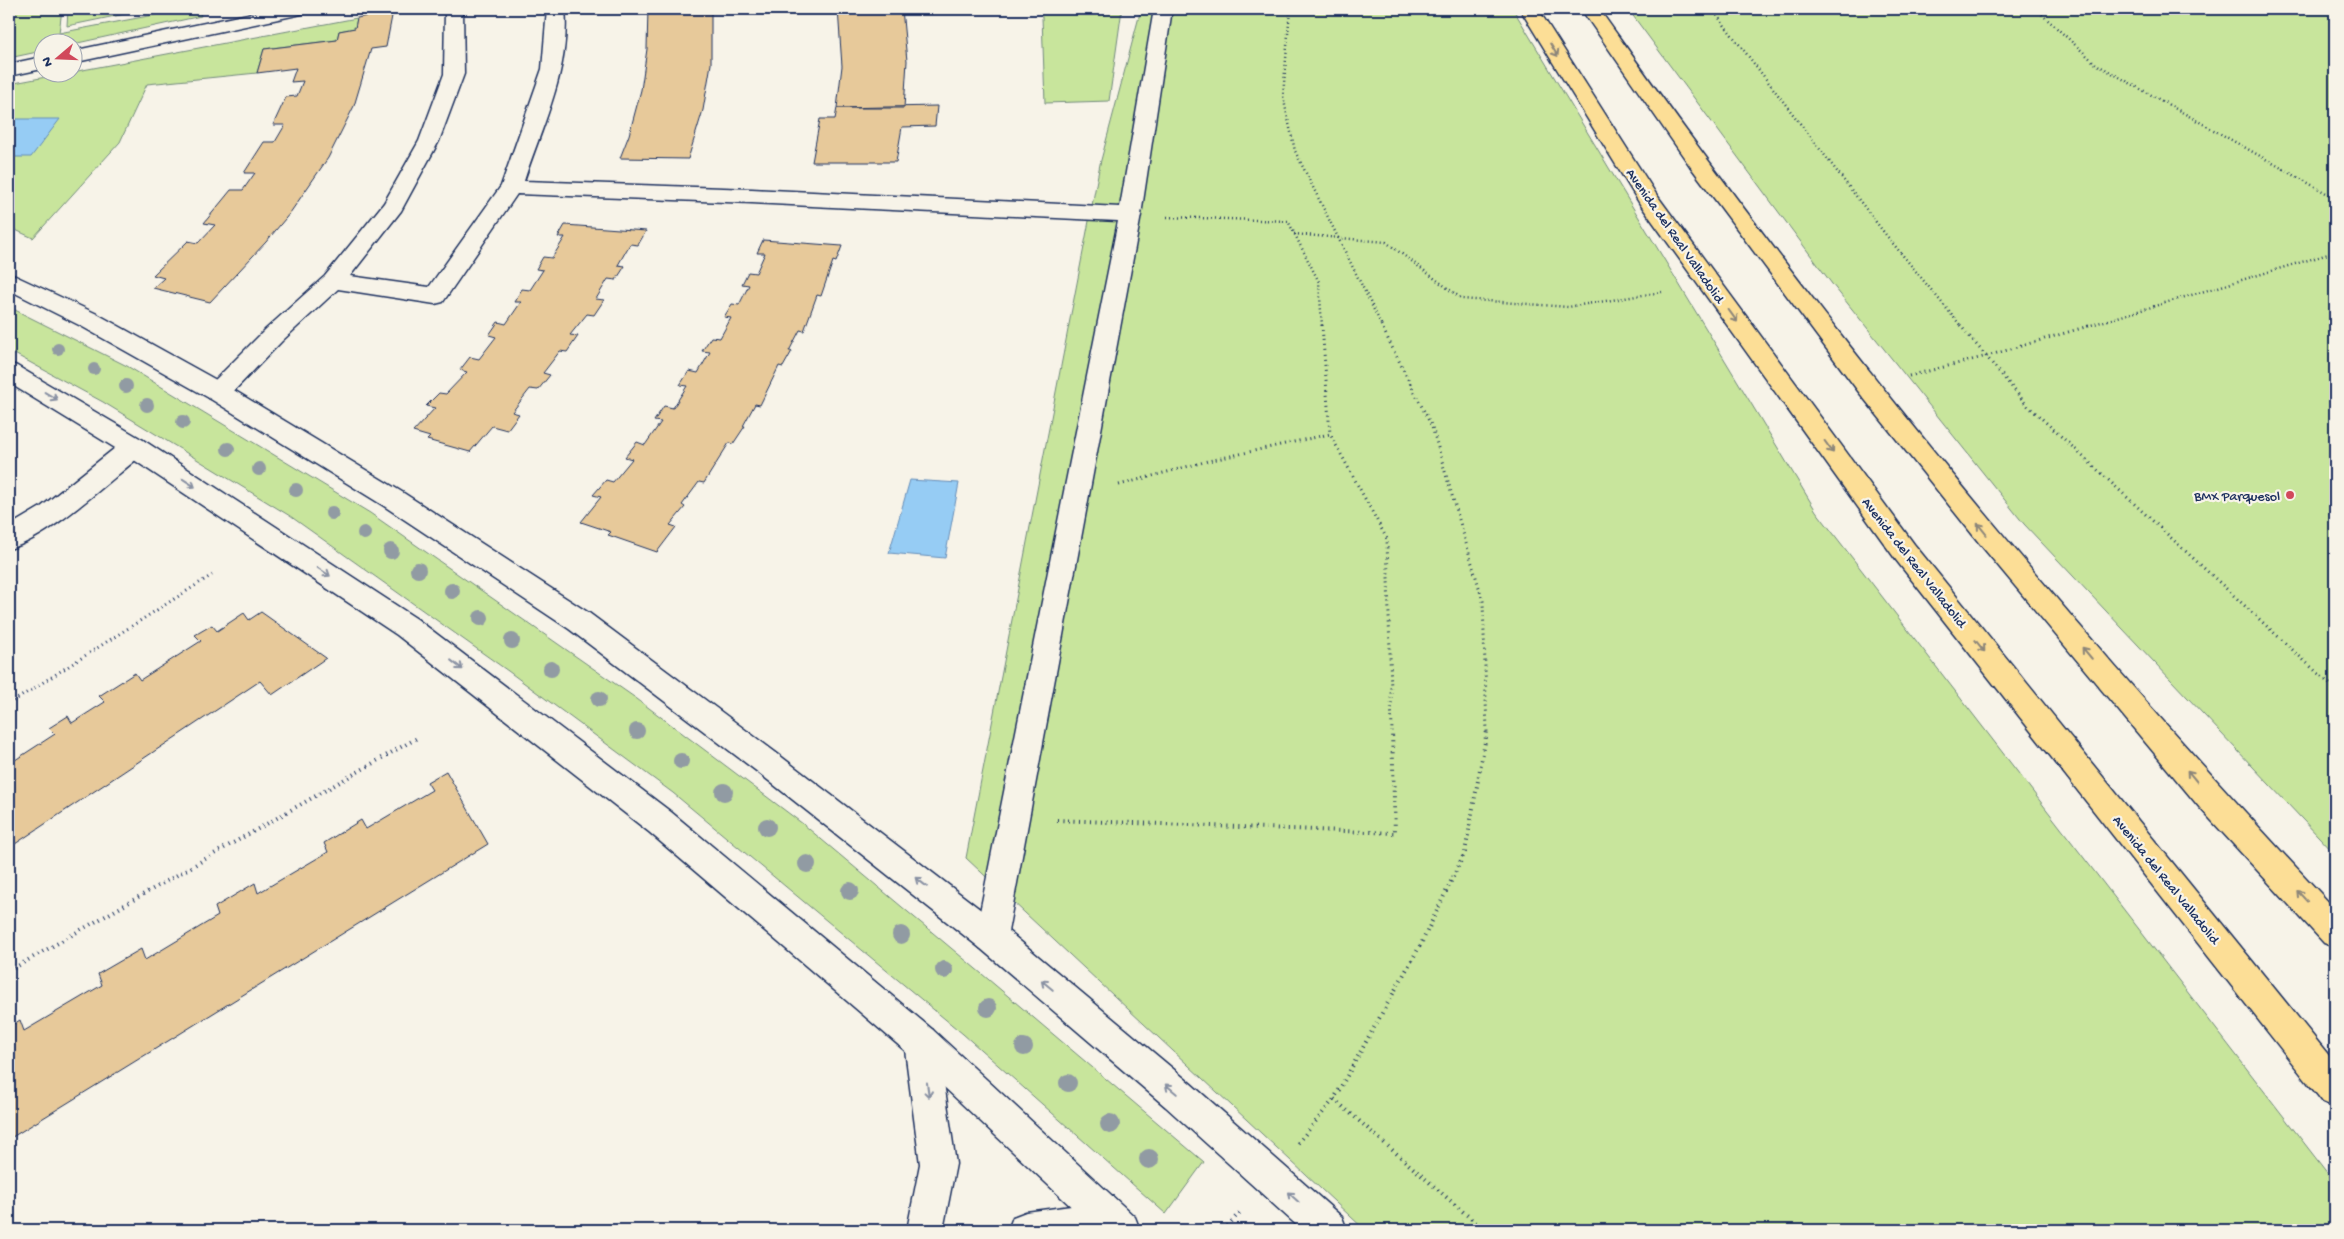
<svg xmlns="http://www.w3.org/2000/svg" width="2344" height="1239" font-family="'Gochi Hand',sans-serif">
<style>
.green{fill:#c8e59c;stroke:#728a7d}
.water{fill:#96ccf4;stroke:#658db8}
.building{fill:#e7c99a;stroke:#1b2f5e}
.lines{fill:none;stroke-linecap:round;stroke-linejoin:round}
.street-casing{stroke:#1b2f5e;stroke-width:3}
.secondary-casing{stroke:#1b2f5e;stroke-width:3}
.highway-casing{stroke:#1b2f5e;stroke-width:3}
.path-far2{stroke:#1b2f5e;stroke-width:2.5;stroke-dasharray:1 3;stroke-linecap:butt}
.path-far1{stroke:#1b2f5e;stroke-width:3;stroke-dasharray:1 4;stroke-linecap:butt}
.path{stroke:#1b2f5e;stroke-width:4;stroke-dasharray:1 4.5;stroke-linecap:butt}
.street{fill:#f7f3e8;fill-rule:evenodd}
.secondary{fill:#f7f3e8;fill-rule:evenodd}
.highway{fill:#fcde96;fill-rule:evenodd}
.tree{fill:#919ba3}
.oneway{stroke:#8c867a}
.oneway2{stroke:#8991a3}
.poi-dot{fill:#d1495b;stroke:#f7f3e8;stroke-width:2}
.labels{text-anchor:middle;stroke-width:4.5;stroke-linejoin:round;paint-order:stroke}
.street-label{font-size:14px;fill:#1b2f5e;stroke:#f7f3e8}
.poi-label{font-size:14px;fill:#1b2f5e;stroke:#f7f3e8;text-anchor:end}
</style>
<rect width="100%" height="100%" fill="#f7f3e8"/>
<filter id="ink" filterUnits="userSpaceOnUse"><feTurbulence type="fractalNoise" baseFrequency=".02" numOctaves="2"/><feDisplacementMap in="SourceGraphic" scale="10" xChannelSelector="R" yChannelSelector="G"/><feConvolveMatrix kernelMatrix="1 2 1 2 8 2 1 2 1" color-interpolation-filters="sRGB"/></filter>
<g filter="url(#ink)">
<!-- green -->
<path class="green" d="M9,9H62L59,33L185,9H199L201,16L73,44L72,42H42V51L9,58Z
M68,9H149L67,26Z
M1039,9H1122L1109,101L1045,103L1042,17Z
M1141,9H1513L1816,511L2335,1183V1230H1365L966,858L1100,164Z
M1628,9H2335V854L2024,524L1832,284Z
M357,18L355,28L339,31L337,40L264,49L257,73L147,84L120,142L33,238L9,227V84Z
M9,307L127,366L370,513L637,699L803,824L982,974L1204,1162L1166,1214L963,1034L673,793L508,671L290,516L103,402L9,351Z"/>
<!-- water -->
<path class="water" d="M9,119H60L31,157H9Z
M910,480L959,483L945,558L889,553Z"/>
<!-- building -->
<path class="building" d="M648,9H711V64L703,110L688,159L620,158L629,135L641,90L647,49Z
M838,9H902L907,61L904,108H837L842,66Z
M393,11L386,47L371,49L354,106L328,158L290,213L266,242L210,302L153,288L164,278L153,275L188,241L198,243L215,225L204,223L231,190H243L255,173H244L264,142H275L285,125H273L286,97L297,96L303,81L291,82L296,68L257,73L264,49L337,40L339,31L355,28L357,18Z
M937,106L935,126L902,127L896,162H812L820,119H835L837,108Z
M565,225L646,231L638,245L630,244L618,265L625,266L616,280L608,279L596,299L604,300L594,315L587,314L570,335L578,336L567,352L560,351L543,373L550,375L538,390L530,389L512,412L519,414L507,430L492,426L470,452L427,440L430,437L413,432L435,408L426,406L439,393L446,394L467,372L460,370L470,357L479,359L496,337L489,335L498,322L506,324L521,302H514L522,289L530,290L543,270L536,269L543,257L552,258L565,237H558Z
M763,240L842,246L836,262L833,261L821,296L817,295L804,331L800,330L789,351H792L783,367L779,366L760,405L755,404L743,426H745L733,444L729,443L704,483L699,482L682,505L685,507L670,525L676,527L657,552L608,535L611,532L581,522L601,497L593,495L606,480L613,482L632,459L625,457L637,442L645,445L661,422L654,421L664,406L673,408L687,386L680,385L689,371L698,373L710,352L702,351L711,337L720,338L731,318L724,317L732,304L739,305L749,285L742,284L748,272L756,273L765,253H757Z
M261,612L326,658L272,695L260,681L9,848V764L55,734L49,728L68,716L72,723L105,702L99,696L135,673L140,680L201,641L195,635L212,625L217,631L244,613L249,620Z
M446,771L488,844L9,1139V1027L20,1020L24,1031L102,985L98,974L141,949L145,960L218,916L215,907L255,883L258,893L328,852L324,843L361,820L366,829L432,790L427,782Z"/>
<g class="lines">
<defs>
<path id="street" d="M272,9H306L304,13L297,15L72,63V51Z
M445,9H463L464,74L439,141L401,211L350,276L429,287L501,186L542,69L547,9H565C571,68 542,126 524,181L752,189L1120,207L1154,9H1172L1141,215L1007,937L1002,948L991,952L980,948L975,937L1118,221L752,203L517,194L443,302L435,304L338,289L282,341L227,398L218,401L209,398L206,392L209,386L266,329L325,276L384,203L419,141L444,74Z
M42,57V69L9,76V64Z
M134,438L143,440L147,447L143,454C109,481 49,538 9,549V526L41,507L125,440Z
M921,1025L933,1030L938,1042L956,1164L943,1230H907L920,1164L904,1042L909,1030Z
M1109,1201L1122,1206L1127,1219L1122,1230H1008L1013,1217L1026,1212Z"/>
<path id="secondary" d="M9,273L97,314L227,386L402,492L589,613L779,755L1002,926L1190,1083L1342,1217L1347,1230H1302L1166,1107L980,948L759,773L569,629L384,506L209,398L81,326L9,290Z
M9,363L17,366L143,440L417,619L671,812L933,1030L1135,1217L1140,1230H1096L909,1054L649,832L397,635L125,454L9,383Z"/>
<path id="highway" d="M1520,9H1538L1656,194L1914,544L2335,1063V1107L2323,1102L1896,560L1640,204Z
M1581,9H1599C1634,58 1669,108 1705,156C1899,419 2111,671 2335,909V947L2324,943L2200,808L1980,544L1858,391L1690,166Z"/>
</defs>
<!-- street casing -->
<use href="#street" class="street-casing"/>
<!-- secondary casing -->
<use href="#secondary" class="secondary-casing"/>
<!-- highway casing -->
<use href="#highway" class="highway-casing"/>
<!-- path-far2 -->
<path class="path-far2" d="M1290,9L1283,96L1295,151L1382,326
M1712,9L1886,235L1961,326
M2036,9L2096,64L2335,198
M1167,217L1288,221L1319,282L1322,326
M1294,234L1386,242L1462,299L1568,307L1662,292
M2088,326L2335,252"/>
<!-- path-far1 -->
<path class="path-far1" d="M1322,325L1330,434
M1381,325L1432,427L1483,601L1487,732
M1960,325L2026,404L2335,689
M1909,376L1987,356L2092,325
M1119,485L1208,461L1330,434L1387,539L1392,732
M9,704L212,575"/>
<!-- path -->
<path class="path" d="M1057,820L1395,833L1392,731
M9,971L417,738
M1298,1143L1334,1099
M1224,1230L1241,1211
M1484,1230L1334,1099L1422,942L1465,852L1487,731"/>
<!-- street -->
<use href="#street" class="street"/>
<!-- secondary -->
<use href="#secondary" class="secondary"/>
<!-- highway -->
<use href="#highway" class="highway"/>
</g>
<!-- trees -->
<g class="tree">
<circle cx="58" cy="349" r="6"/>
<circle cx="94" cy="369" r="6"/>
<circle cx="126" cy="386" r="7"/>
<circle cx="147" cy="405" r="7"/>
<circle cx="183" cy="422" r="7"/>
<circle cx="228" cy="449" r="7"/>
<circle cx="259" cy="469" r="7"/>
<circle cx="296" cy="490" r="7"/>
<circle cx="332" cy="513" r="7"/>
<circle cx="364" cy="533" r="7"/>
<circle cx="391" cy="551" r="8"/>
<circle cx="418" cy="570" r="8"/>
<circle cx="452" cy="591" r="8"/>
<circle cx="481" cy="618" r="8"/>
<circle cx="512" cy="641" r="8"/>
<circle cx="551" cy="669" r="8"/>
<circle cx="599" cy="699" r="8"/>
<circle cx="637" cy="731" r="8"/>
<circle cx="681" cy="761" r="8"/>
<circle cx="724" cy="792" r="9"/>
<circle cx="767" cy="827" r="9"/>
<circle cx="807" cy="864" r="9"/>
<circle cx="850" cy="891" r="9"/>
<circle cx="901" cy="935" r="9"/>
<circle cx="944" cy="970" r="9"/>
<circle cx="988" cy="1008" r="9"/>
<circle cx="1024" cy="1047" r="9"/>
<circle cx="1068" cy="1083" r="9"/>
<circle cx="1110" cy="1124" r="10"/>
<circle cx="1149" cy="1159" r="10"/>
</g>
<!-- one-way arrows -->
<defs><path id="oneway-shaft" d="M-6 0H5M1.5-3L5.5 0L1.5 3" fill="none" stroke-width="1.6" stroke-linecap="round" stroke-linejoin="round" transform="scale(1.25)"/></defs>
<g class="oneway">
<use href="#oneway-shaft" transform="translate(1554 50) rotate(59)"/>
<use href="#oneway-shaft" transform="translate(1733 316) rotate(54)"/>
<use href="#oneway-shaft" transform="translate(1829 447) rotate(54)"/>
<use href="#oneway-shaft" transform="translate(1982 529) rotate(-129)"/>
<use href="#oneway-shaft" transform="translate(1980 646) rotate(51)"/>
<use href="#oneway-shaft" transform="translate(2087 653) rotate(-130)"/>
<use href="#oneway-shaft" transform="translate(2192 776) rotate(-130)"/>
<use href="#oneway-shaft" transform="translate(2302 896) rotate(-133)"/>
</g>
<g class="oneway2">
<use href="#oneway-shaft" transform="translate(51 396) rotate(31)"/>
<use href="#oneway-shaft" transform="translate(189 483) rotate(33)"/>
<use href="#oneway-shaft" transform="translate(324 572) rotate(33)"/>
<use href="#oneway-shaft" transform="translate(457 665) rotate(38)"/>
<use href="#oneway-shaft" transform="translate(921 882) rotate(-142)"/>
<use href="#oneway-shaft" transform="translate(1047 985) rotate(-140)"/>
<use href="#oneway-shaft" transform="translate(1171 1089) rotate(-140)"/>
<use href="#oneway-shaft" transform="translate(928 1090) rotate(82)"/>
<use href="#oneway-shaft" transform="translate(1293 1197) rotate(-138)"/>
</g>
</g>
<!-- markers -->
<circle class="poi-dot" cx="2290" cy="495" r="5"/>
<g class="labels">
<!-- street labels -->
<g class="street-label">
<text transform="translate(1676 235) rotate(55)" y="5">Avenida del Real Valladolid</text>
<text transform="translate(1915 562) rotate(52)" y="5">Avenida del Real Valladolid</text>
<text transform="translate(2167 879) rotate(51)" y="5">Avenida del Real Valladolid</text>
</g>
<!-- poi labels -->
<g class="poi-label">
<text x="2280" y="500">BMX Parquesol</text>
</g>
</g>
<!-- margin -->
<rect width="2344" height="1239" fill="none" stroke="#f7f3e8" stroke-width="30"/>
<rect x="15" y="15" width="2314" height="1209" fill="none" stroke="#1b2f5e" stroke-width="2" filter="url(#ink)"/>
<!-- north arrow -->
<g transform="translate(58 58) rotate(251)"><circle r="24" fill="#f7f3e8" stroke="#9fa5b1"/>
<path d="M0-4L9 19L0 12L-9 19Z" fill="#d1495b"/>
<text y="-8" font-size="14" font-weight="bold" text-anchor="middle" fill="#1b2f5e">N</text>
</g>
</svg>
